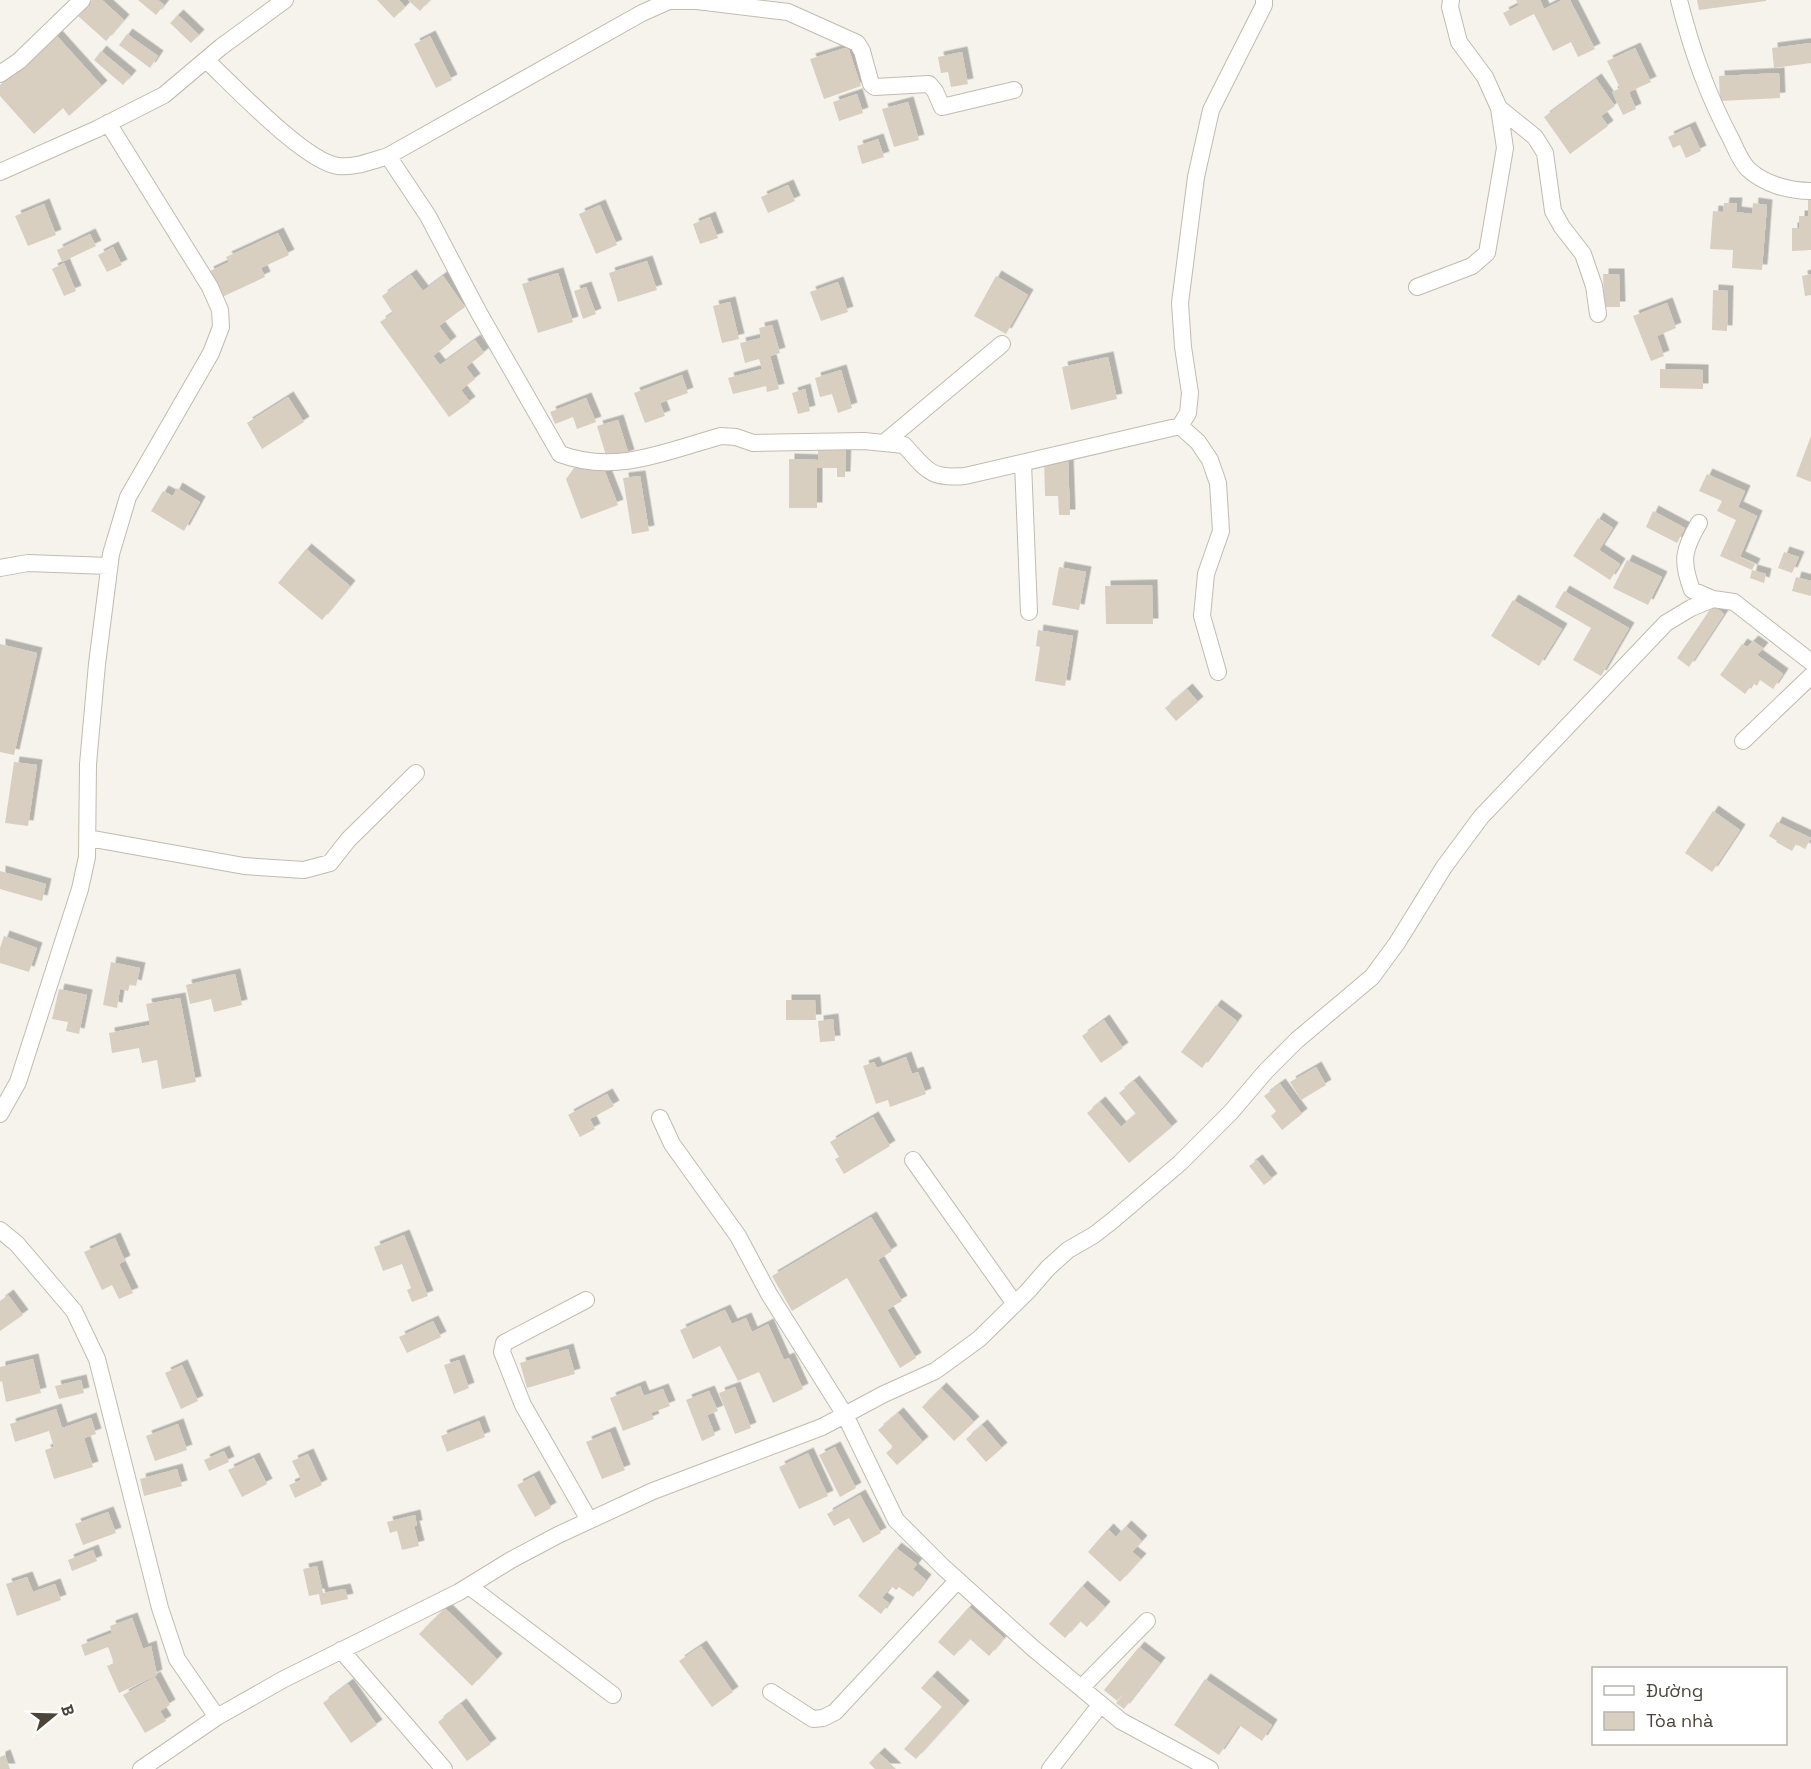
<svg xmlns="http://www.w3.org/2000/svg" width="1811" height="1769" font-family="'Space Grotesk',sans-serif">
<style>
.building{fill:#d8cfc1;filter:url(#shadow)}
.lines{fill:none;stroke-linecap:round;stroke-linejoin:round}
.street-casing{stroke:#c2bbae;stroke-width:18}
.street{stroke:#fff;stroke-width:16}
</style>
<defs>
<filter id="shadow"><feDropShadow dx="5.5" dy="-5.5" stdDeviation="0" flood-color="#0004"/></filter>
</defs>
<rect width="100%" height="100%" fill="#f6f3ec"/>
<!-- building -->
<path class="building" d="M92,0H102L124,20L106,41L78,16Z
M138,0H158L164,5L156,15Z
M377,0H399L405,7L394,18Z
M408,0H430L420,11Z
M1516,0H1540L1544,9L1562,0H1570L1595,49L1578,57L1571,42L1553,51L1534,14L1510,26L1503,13L1519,5Z
M1697,0H1766V1L1699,10Z
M178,15L199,35L191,43L170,23Z
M127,34L158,56L150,68L119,45Z
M56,35L102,86L69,116L63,108L34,134L0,96V85Z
M430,36L452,80L436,88L414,44Z
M1811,43V63L1774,68L1772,48Z
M848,47L861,86L824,99L810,59Z
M1635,48L1651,82L1629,92L1636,109L1623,115L1612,92L1620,88L1607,61Z
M101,51L131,76L123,85L94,60Z
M962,52L968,84L951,87L948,72L941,73L938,57Z
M1779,73L1780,98L1720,101L1719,76Z
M1596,79L1615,106L1601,116L1608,126L1570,154L1544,117Z
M857,94L863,113L839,121L833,102Z
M908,102L919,140L894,147L882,109Z
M1690,127L1701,151L1686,158L1680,145L1673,148L1668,137Z
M878,139L884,157L862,164L857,146Z
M788,185L795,201L768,213L761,197Z
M1808,197H1811V250L1792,251V228H1799V216H1808Z
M1724,203H1737L1736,212L1752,214L1753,203L1767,205L1762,270L1732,268L1733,250L1710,249L1713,211L1723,212Z
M44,204L56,235L28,246L15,216Z
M600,205L617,245L596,254L579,214Z
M710,217L718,238L700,244L693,224Z
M278,233L289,255L261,268L265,277L220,298L208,272L229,262L226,257Z
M90,234L96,246L62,262L57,250Z
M113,247L122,265L107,272L98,255Z
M647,261L657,290L618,302L609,273Z
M64,263L76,291L64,296L52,269Z
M558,273L573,322L538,333L522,284Z
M1603,274H1619L1620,307H1604Z
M1811,274V295L1805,296L1802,276Z
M411,275L423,291L443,276L465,307L439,326L451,342L433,356L440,365L475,340L484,353L466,367L475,379L461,390L470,402L449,417L380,322L393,313L382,296Z
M996,276L1028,295L1006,334L974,316Z
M838,282L848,312L821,321L810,292Z
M586,287L596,314L583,319L574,291Z
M1713,290L1728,291L1727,331L1712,330Z
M730,302L739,339L722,343L713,306Z
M1667,303L1676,328L1657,336L1664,356L1651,361L1633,316Z
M772,325L780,353L770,356L779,389L767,392L766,386L733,394L728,378L762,369L759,359L745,363L740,343L761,338L759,328Z
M1108,357L1117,399L1071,410L1062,367Z
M1660,369L1703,370V389L1660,388Z
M841,370L852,408L838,413L832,394L820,397L815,378Z
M682,375L688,393L660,403L665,416L645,423L634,393Z
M805,389L810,411L798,414L792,393Z
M288,397L304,422L262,449L247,423Z
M586,398L596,422L577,429L573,417L555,424L550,412Z
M618,420L629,455L608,462L597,426Z
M1811,436V482L1796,476Z
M818,448H846L845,477H837V468H817V508H789V459L818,460Z
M1068,459L1070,515H1059L1058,496H1045L1044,460Z
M574,468L604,469L618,505L581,519L566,479Z
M1707,474L1745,491L1738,507L1757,516L1740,557L1755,564L1752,570L1720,556L1736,520L1717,511L1722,501L1699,491Z
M640,476L649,531L632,534L623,478Z
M177,488L200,502L184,531L151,511L163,491L173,496Z
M1653,511L1685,528L1677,543L1646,527Z
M1598,518L1613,528L1599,550L1620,564L1610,580L1573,556Z
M306,549L350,586L322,620L278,583Z
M1784,552L1799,557L1792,573L1778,568Z
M1627,560L1662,577L1648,605L1613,588Z
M1059,567L1086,572L1079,610L1052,605Z
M1752,570L1766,574L1764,583L1750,578Z
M1796,577L1811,581V596L1792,591Z
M1152,585L1153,624H1106L1105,586Z
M1564,591L1629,628L1601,676L1573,660L1591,628L1555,607Z
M1513,600L1562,629L1539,666L1491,636Z
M1713,605L1724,614L1689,667L1677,658Z
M1038,630L1073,636L1065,686L1035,681L1040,647L1036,646Z
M1753,641L1763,648L1757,655L1783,674L1773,689L1760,680L1757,686L1753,683L1745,694L1720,675L1742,644L1747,647Z
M0,644L37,653L14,755L0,752Z
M1187,689L1198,702L1176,721L1165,708Z
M14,762L37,765L28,826L5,823Z
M1713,811L1740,830L1712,872L1685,853Z
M1777,822L1811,838L1805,849L1796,844L1792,851L1776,842L1777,841L1769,836Z
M0,871L46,884L42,901L0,889Z
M4,936L37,948L29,972L0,963V948Z
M111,962L140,968L136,986L130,984L128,991L120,989L117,1008L103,1005Z
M235,974L242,1005L214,1012L211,999L190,1004L186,985Z
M59,989L87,995L79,1034L66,1031L68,1022L52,1019Z
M180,998L196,1082L162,1089L157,1060L142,1063L139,1048L112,1053L109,1033L150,1025L146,1004Z
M786,1000H815L816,1020H786Z
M1216,1005L1237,1021L1202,1068L1181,1052Z
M833,1019L835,1041L820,1042L818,1021Z
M1104,1020L1123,1048L1101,1063L1082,1036Z
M906,1057L912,1074L918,1072L926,1094L890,1107L888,1100L876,1104L863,1066L874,1062L877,1068Z
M1316,1067L1326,1085L1301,1100L1290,1082Z
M1134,1081L1172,1127L1129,1163L1087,1113L1100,1102L1121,1127L1136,1114L1119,1093Z
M1280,1084L1302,1114L1282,1130L1271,1116L1276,1111L1264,1096Z
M607,1094L614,1106L590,1119L595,1129L580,1137L568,1115Z
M873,1117L890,1146L844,1174L835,1159L839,1157L830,1142Z
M1257,1160L1272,1179L1264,1185L1249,1166Z
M871,1217L892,1251L878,1260L902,1301L887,1310L916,1358L900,1368L847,1278L792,1311L772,1276Z
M404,1235L428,1296L412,1302L407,1290L411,1288L402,1264L383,1271L374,1247Z
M115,1238L125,1261L119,1264L133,1293L119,1299L112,1285L102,1290L84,1252Z
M8,1295L23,1315L0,1331V1301Z
M725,1310L732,1324L746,1318L752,1332L768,1324L784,1360L789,1358L803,1389L773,1403L759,1372L738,1381L720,1346L693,1359L680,1330Z
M433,1321L441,1337L407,1353L399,1337Z
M568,1349L575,1374L527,1388L520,1363Z
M33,1359L41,1393L6,1402L2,1381L0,1382V1367Z
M459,1360L469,1388L454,1394L444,1365Z
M182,1365L198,1401L181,1409L165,1373Z
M81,1380L84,1393L59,1399L55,1386Z
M640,1386L644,1396L663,1389L670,1406L651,1413L654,1419L623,1431L610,1398Z
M735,1387L751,1428L735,1434L719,1393Z
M941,1388L974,1422L954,1441L922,1407Z
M709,1391L718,1411L707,1415L715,1435L702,1441L686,1400Z
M56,1409L62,1428L91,1418L96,1434L84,1438L93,1467L54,1479L45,1450L54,1447L49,1431L15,1442L10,1424Z
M898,1413L923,1442L897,1465L886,1453L893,1447L878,1430Z
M479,1421L485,1437L447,1452L441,1436Z
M178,1424L187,1450L155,1461L146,1436Z
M982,1425L1002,1448L986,1462L966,1439Z
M610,1432L625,1470L602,1479L586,1442Z
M835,1447L856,1488L840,1497L819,1455Z
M224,1451L229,1462L209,1471L204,1460Z
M808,1453L828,1496L799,1509L779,1467Z
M308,1454L322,1485L295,1498L289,1485L301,1480L292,1461Z
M254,1458L267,1484L242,1497L228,1470Z
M177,1469L182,1486L144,1496L140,1479Z
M534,1476L551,1508L535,1517L517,1485Z
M860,1495L881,1533L863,1543L849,1518L834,1526L827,1514Z
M108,1512L116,1533L83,1545L75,1524Z
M415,1515L417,1526H414L419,1546L402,1550L397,1531L390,1533L387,1522Z
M1126,1526L1142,1541L1132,1552L1141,1559L1120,1582L1088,1552L1108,1529L1116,1537Z
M896,1548L917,1564L913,1569L926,1580L913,1597L899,1587L896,1590L891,1586L882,1598L889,1603L881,1614L858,1596Z
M93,1550L97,1561L72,1571L68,1560Z
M317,1566L323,1593L345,1589L348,1599L321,1605L319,1594L309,1596L303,1569Z
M27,1577L33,1592L55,1584L61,1600L17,1616L6,1584Z
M1082,1586L1105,1607L1087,1627L1080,1621L1065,1638L1049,1624Z
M969,1607L1004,1638L989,1656L970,1639L954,1656L938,1642Z
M445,1608L497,1659L472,1686L419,1634Z
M132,1618L143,1649L151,1646L157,1675L119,1693L107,1666L114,1663L108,1647L85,1656L81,1645L112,1633L110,1626Z
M701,1646L733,1692L712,1707L679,1661Z
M1139,1647L1160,1663L1124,1709L1116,1703L1128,1689L1117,1701L1104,1690Z
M932,1676L964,1706L916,1759L904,1749L942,1707L921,1688Z
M155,1677L170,1705L160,1711L166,1721L145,1733L123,1695Z
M1205,1679L1272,1725L1262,1741L1239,1725L1219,1755L1174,1725Z
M348,1684L377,1725L351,1743L323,1703Z
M461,1704L491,1744L467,1761L438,1722Z
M879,1753L896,1769H875L869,1763Z
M5,1755L10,1769H0V1757Z"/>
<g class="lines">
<defs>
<path id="street" d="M1679,0C1692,51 1707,94 1732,141C1736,150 1741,162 1748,169C1764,184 1789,191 1811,191
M206,60C233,85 305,162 338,166C354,168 372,161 388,156L642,13L669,1H697L788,12L857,43L862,51L871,84L875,87L929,84L935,91L942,107L1014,90
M0,74L19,61L82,0
M1499,108L1535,137L1545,153L1553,211L1562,227L1583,254L1594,286L1598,314
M388,156L428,216L479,313L560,454C616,475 667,451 721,436L736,437L753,443L864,441L904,445C927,470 929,479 965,476L1180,426L1188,413L1190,393L1183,347L1180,303L1196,177L1211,110L1264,5V0
M0,172L97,129L164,95L221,47L285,0
M1417,287L1472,266L1487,253L1505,148L1499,108L1485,77L1459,42L1450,7L1451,0
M1180,426L1198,442L1210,460L1218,483L1221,531L1206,574L1202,616L1218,672
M885,442L1002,344
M1023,463L1029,612
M1699,523C1683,550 1681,561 1692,590L1713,599
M0,568L28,563L109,566
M1743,741L1811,676
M88,838L244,866L304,870L330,863L348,840L416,773
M0,1114L18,1082L80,889L87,857L88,764L97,664L111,554L128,497L211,353L221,327L220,310L210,287L108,123
M660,1118L672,1144L738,1236L769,1294L845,1415L896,1520L943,1567L1034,1649L1121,1721L1210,1769
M913,1160L1015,1304
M0,1230L17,1244L74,1311L97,1359L160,1608L177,1659L217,1717
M586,1300L504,1343L502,1352L523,1405L589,1520
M469,1586L613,1695
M341,1650L444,1769
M1081,1688L1147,1621
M771,1692L813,1719L823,1718L835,1712L958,1580
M141,1769L217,1717L284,1679L459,1592L511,1560L558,1535L653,1491L822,1427L884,1394L935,1371L953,1358L979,1339L1028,1291L1048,1268L1068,1250L1094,1235L1112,1221L1180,1163L1231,1112L1266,1071L1297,1040L1372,977L1397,943L1444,867L1481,817L1666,623L1691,608L1713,599L1734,602L1811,662
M1050,1769L1101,1704"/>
</defs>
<!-- street casing -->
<use href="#street" class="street-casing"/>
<!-- street -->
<use href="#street" class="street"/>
</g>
<!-- legend -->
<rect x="1592" y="1667" width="195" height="78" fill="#ffffff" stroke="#b7b4b0" stroke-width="1.5"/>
<rect x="1604" y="1686" width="30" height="9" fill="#ffffff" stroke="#b7b4b0" stroke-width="1.5"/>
<text x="1646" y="1697" font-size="18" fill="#4b4439">Đường</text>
<rect x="1604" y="1712" width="30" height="18" fill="#d8cfc1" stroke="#b7b4b0" stroke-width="1.5"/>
<text x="1646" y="1727" font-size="18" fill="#4b4439">Tòa nhà</text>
<!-- north arrow -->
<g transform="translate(54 1715) rotate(71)" stroke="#ffffff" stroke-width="4.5" paint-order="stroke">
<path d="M0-4.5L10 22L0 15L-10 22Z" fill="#4b4439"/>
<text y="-9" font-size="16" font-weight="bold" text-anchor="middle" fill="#4b4439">B</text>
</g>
</svg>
